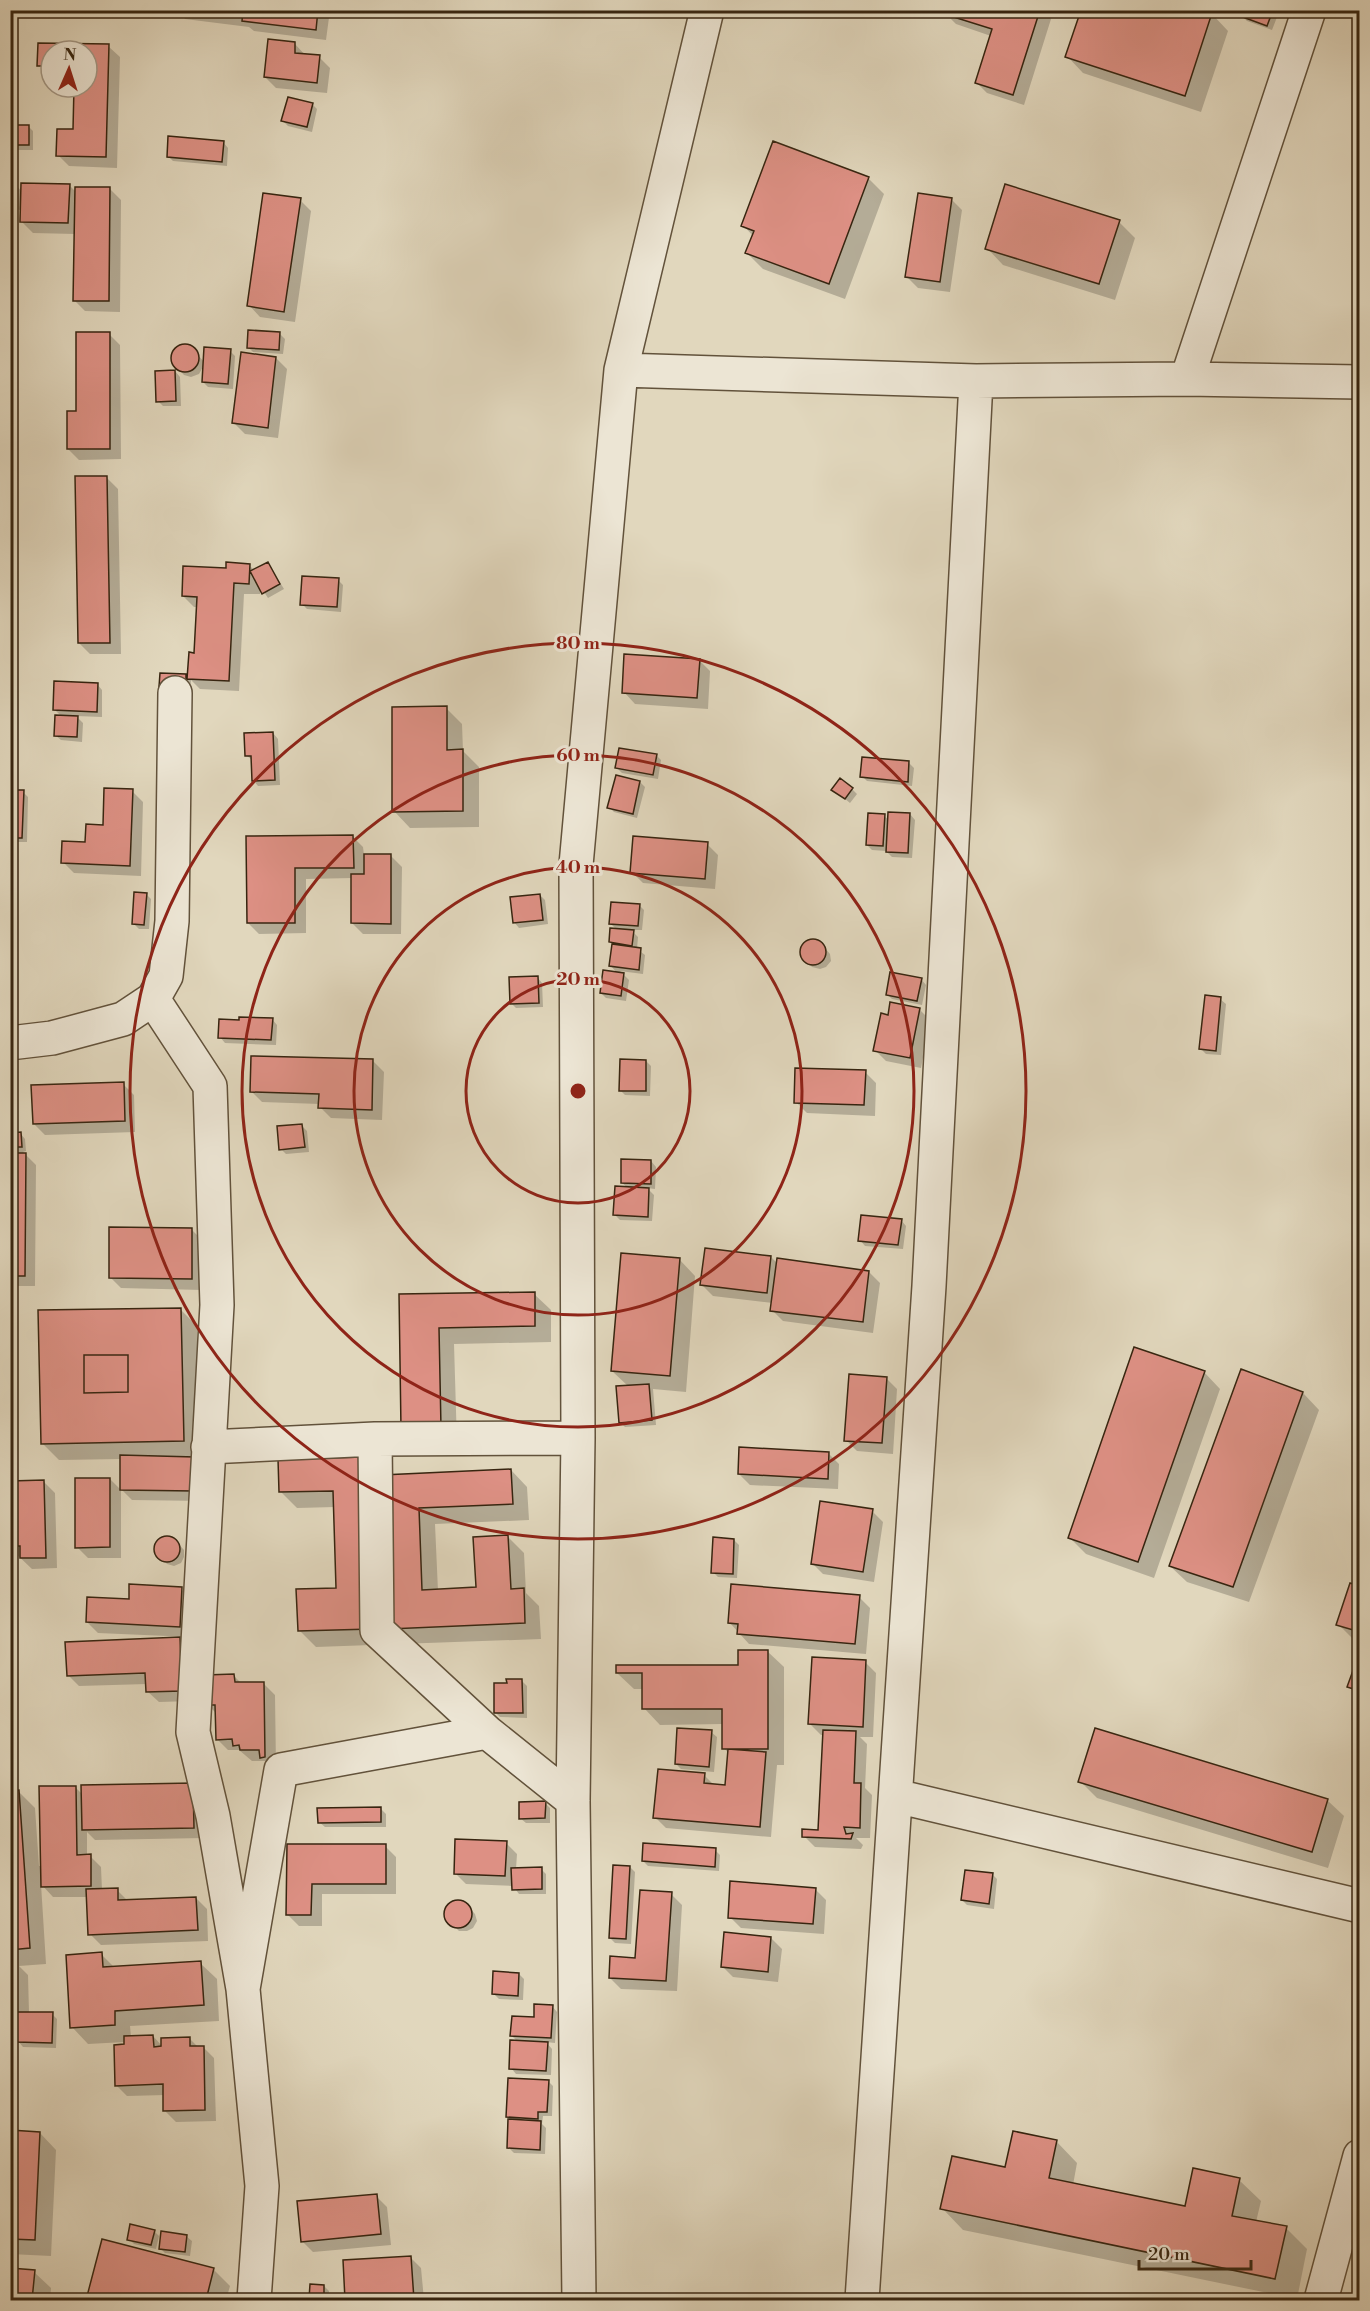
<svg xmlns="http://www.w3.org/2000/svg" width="1370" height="2311" font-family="'Libre Bodoni',serif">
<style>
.shadow{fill:#0003}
.building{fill:#dd9084;stroke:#372510;stroke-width:1.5;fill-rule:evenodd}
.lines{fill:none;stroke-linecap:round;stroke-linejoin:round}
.street-casing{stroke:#62523b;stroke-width:36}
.street{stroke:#ece5d4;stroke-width:33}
.ring{fill:none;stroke:#8f2418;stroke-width:3}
.centre{fill:#8f2418;stroke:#ece5d4;stroke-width:3}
.ring-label{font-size:18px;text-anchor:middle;font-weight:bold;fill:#8f2418;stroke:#ece5d4;stroke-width:6;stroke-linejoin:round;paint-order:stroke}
</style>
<rect width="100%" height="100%" fill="#e1d7bd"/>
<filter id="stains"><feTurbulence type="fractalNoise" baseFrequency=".00333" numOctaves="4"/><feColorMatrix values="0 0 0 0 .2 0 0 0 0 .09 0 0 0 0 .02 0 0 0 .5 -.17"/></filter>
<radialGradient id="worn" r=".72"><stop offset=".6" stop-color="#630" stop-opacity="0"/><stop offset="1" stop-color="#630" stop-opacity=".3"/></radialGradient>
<!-- shadow -->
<path class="shadow" d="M177,10H330L326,40L254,31L249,27L185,19Z
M946,10H1043L1051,19L1024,105L987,93L976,82L991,36L956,24L945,13Z
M1244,10H1277L1279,12L1272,30L1247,21L1242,16Z
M1212,14L1228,31L1201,112L1083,73L1067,56Z
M39,44L108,46L120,57L117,168L69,166L58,155L74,131L76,87H87V51H51L50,76L39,65Z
M295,44L306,56L319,57L330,68L327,93L276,88L265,77Z
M312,104L317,109L312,132L288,126L283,121Z
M28,126L33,131V150H12L10,127Z
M223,142L228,148L227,166L173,161L168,156Z
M868,178L884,194L845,299L763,269L747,253L753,236L743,225Z
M69,185L76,192L110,189L121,200L120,312L85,311L74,300L75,234L33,233L22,222V210L10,209V186H17L22,192Z
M951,199L962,210L950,292L918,288L907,277Z
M300,200L311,211L295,322L260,317L249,305Z
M1119,222L1135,238L1115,300L1003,265L987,248Z
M279,333L285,339L283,354L253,352L248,347Z
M109,334L120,345L121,459L79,460L68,449L78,412Z
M184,345L191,347L204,362L230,351L235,356L233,389L208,387L203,382L204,365L199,374L191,377L184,375L173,363L172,355L176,348Z
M276,358L287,369L278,438L245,434L234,423Z
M175,371L180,377L181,406H163L158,401Z
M107,478L118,489L121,654H90L79,643Z
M268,563L284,589L268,598L260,586V594H244L239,691L200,689L191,680L190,693L166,691L186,675L189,679L195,654L198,607H194L183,596L227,570L249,565L254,570Z
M338,580L343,585L341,612L307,609L302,604Z
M699,660L710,671L708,709L635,704L624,692Z
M97,684L102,690V717L76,716L83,723L82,742L61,740L55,735L62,717L55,710Z
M446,708L462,724L463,751L479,767V827L410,828L394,811Z
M273,733L278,739L280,785L258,786L253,780L252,760L246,755Z
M656,755L661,760L658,779L622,773L617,768Z
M909,763L914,768L912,786L867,781L862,776Z
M640,782L645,787L637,818L614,812L609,807Z
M833,789H852L857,794L850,803Z
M10,791L23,792L28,797L27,842H10Z
M132,791L143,802L141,876L74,873L63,862L104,827Z
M910,814L915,820L912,858L892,857L886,851L872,850L867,845L884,816L889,820Z
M352,836L363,847L364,855L391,856L402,867L401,934H363L352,923V878L306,879V933L259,934L248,923L247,837Z
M707,844L718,855L715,889L643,883L632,872Z
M146,894L151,899L149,929H139L134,924Z
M540,895L545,900L548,924L519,928L514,922Z
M639,905L644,910L642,930H631L638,937L637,949L645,955L643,974L620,971L629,980L626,1001L606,998L601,993L618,974L610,965L613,945L610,942L617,930L610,923Z
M813,940L820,942L830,954L831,961L826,967L820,969L812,967L802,955V948L806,942Z
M537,977L542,983L543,1007L516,1008L511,1003Z
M921,979L926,985L922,1005L892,999L887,994Z
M1220,999L1226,1004L1221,1055L1206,1054L1201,1049Z
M919,1009L930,1020L921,1068L886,1061L875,1050L889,1017Z
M272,1019L277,1025L276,1045L225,1043L220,1037Z
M373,1061L384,1072L382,1120L331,1118L320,1107V1104L262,1102L251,1091Z
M646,1061L651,1066L650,1096L625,1095L620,1090Z
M865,1072L876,1083L875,1116L807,1113L796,1102Z
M123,1084L134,1095L135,1132L45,1135L34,1124Z
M302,1126L307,1131L309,1152L286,1154L281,1149Z
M20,1133L25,1139L26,1151L23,1152L36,1165L35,1286H10V1154H16L10,1148V1134Z
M651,1161L656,1167L655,1189L647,1188L654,1195L652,1221L620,1220L615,1215L628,1188L622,1183Z
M901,1220L906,1226L903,1249L865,1246L860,1240Z
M192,1230L203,1241L202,1290L121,1288L110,1277Z
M771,1257L778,1264L869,1272L880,1283L873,1333L783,1321L772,1310L773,1303L713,1296L702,1285Z
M679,1259L695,1276L686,1392L653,1389L656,1425L625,1427L620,1422L629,1387L612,1371Z
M534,1294L551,1310V1342L454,1344L457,1444L419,1445L400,1296Z
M180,1309L197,1326L200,1457L205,1501L132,1500L121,1489V1459L59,1460L42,1443Z
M1241,1371L1303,1393L1319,1410L1249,1602L1187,1582L1170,1566Z
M1204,1372L1220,1389L1154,1578L1086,1554L1070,1538Z
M886,1378L897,1389L893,1454L857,1451L846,1440Z
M828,1453L839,1464L838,1489L750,1485L739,1474Z
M511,1470L527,1487L529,1520L435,1524L438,1591L477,1588L508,1537L524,1553L526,1593L539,1606L541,1639L316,1647L299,1630L337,1589L335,1507L297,1508L281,1492L382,1476Z
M110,1479L121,1490V1558H88L77,1547Z
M10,1482H44L55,1493L57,1568L32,1569L10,1548Z
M872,1511L883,1522L874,1582L823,1574L812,1563Z
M167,1537L174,1539L184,1550V1557L181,1563L174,1566L167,1564L157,1553L156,1546L160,1540Z
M734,1540L739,1545L737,1578L718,1577L713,1572Z
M1360,1587V1646L1338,1624Z
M181,1589L192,1600L190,1637L98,1633L87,1622Z
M859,1597L870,1608L866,1654L749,1644L730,1623Z
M179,1638L191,1650L193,1701L159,1702L147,1691V1684L79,1686L68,1675Z
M767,1651L784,1667V1765H777L771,1837L666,1828L655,1817L704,1775L715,1786L727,1787L729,1754L724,1748L723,1724L660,1725L644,1708V1689H634L617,1673L740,1666Z
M1360,1656V1697L1349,1686Z
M865,1662L876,1673L873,1737H860L867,1744L865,1788L872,1795L870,1838H856L863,1845L861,1849L815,1847L804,1836L820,1831L824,1735H821L810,1724Z
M234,1676L242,1684H264L275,1695L276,1768H272L265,1761H252L239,1750H228L217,1739V1714L207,1704Z
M522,1681L527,1686V1718L500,1717L495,1712L509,1684Z
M711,1732L717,1737L714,1772L681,1769L676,1764Z
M1080,1781L1327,1800L1344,1816L1328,1868L1097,1798Z
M192,1785L204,1838L95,1840L87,1832V1856H90L101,1867L102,1890H117L128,1901L196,1898L207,1909L208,1941L101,1945L90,1934L88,1897H53L41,1884L46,1964L19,1966L28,1975L29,2013L52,2014L57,2019L56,2048L23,2047L18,2041L19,2014H10V1792H19L35,1808L39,1866H42L75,1787L83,1795Z
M545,1803L550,1808V1823H526L520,1818Z
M381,1809L386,1814V1827H325L319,1822Z
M506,1843L517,1854L516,1869H541L546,1874V1894H519L513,1886L466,1884L455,1873Z
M288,1845L385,1846L396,1857V1894H322V1926H299L288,1915Z
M715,1850L720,1855L719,1871L648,1866L643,1861Z
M630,1867L635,1872L631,1944L615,1943L610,1938Z
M992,1874L997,1879L994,1909L967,1905L962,1900Z
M815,1889L826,1900L824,1934L741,1928L730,1917Z
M671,1894L682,1905L677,1991L621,1989L610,1978L637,1959Z
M456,1901L464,1902L475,1914L477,1921L473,1928L467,1931H459L447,1919L446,1912L449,1905Z
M771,1938L782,1949L778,1982L733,1977L722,1966Z
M101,1954L115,1968L200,1963L217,1979L219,2021L130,2026L131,2037L153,2036L162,2046L190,2039L198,2047H203L214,2058L216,2121L176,2122L165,2111V2095L127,2096L116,2085L125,2042L88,2044L72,2027Z
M519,1974L524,1979L523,2000L499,1999L494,1994Z
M552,2006L557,2012L555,2043L546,2042L552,2049L551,2075L516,2074L511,2068L518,2042L512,2036Z
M548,2081L553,2086L552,2116H543L542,2124L546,2128L545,2154L514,2153L509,2148L510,2119L507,2117Z
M10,2132L40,2133L56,2150L51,2256L10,2254Z
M1056,2141L1077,2163L1073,2185L1186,2208L1239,2180L1261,2201L1256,2222L1286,2228L1307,2249L1297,2299L963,2230L942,2208L1006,2169Z
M376,2196L387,2207L391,2245L313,2252L302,2241Z
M154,2231L159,2236L156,2249L134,2244L129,2239Z
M186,2236L192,2241L190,2256L165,2253L160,2248Z
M103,2241L213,2269L230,2286L226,2300H88Z
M410,2257L421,2268L424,2300H347L345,2262Z
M10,2269L34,2272L51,2288L50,2300H10Z
M324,2286L329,2291L328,2300H313L310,2298Z"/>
<!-- building -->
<path class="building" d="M189,10H240L239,16Z
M243,10H318L316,30L242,21Z
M945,10H1040L1013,95L975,83L992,29L944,14Z
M1081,10H1206L1212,13L1185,96L1065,57Z
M1242,10H1273L1267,26L1240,16Z
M268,39L295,42V53L320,55L317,83L264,77Z
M38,43L109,44L106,157L56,156L57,129H73L74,87H87V51H51V66H37Z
M288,97L313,103L307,127L281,121Z
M10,125H29V145H10Z
M168,136L224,141L222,162L167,157Z
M773,141L869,177L829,284L745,253L754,231L741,226Z
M21,183L70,184L68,223L20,222Z
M1005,184L1120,220L1099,284L985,249Z
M10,185H17V205H10Z
M75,187H110L109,301H73Z
M263,193L301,198L284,312L247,306Z
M918,193L952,198L940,282L905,277Z
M248,330L280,332L279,350L247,348Z
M76,332H110V449H67V411H76Z
M171 358a14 14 0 1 1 28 0a14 14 0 1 1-28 0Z
M204,347L231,349L228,384L202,382Z
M241,352L276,357L268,428L232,423Z
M175,370L176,401L156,402L155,371Z
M75,476H107L110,643H78Z
M226,562L250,564L249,584L234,583L229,681L187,679L189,652L194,653L197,597L182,596L183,566L226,568Z
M268,562L280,584L262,594L250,571Z
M302,576L339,578L337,607L300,605Z
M624,654L700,659L697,698L622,693Z
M160,673L186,674V688L159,687Z
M54,681L98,683L97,712L53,710Z
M447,706V750L463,749V811L392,812V707Z
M55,715L78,716L77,737L54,736Z
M273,732L275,780L252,781L251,756H245L244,733Z
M619,748L657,754L653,775L615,768Z
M862,757L909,761L908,782L860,777Z
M616,775L640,781L633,814L607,808Z
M840,778L853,788L845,799L831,790Z
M104,788L133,789L130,866L61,863L62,841L85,842L86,824L103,825Z
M10,790H24L22,838H10Z
M888,812L910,813L908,853L886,852Z
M868,813L885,814L883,846L866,845Z
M353,835L354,868H295V923H247L246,836Z
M633,836L708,842L705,879L630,873Z
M364,854H391V924L351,923V874H364Z
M134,892L147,893L144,925L132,924Z
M540,894L543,920L513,923L510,897Z
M611,902L640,904L638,926L609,924Z
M610,928L634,930L632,946L609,942Z
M800 952a13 13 0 1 1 26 0a13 13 0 1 1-26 0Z
M612,944L641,948L639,970L609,966Z
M603,970L624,973L621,996L600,993Z
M890,972L922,978L917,1001L886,995Z
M538,976L539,1003L510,1004L509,977Z
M1205,995L1221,997L1216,1051L1199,1049Z
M890,1002L920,1008L910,1058L873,1051L881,1013L888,1015Z
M239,1017L273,1018L271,1040L218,1038L219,1019L239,1020Z
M251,1056L373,1059L372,1110L318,1108L319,1094L250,1092Z
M620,1059L646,1060V1091H619Z
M795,1068L866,1070L864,1105L794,1103Z
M124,1082L125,1121L33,1124L31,1085Z
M302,1124L305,1147L279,1150L277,1126Z
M21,1132L22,1147H10V1133Z
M10,1153H26L25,1276H10Z
M621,1159L651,1160V1184L621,1183Z
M615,1186L649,1188L648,1217L613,1215Z
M861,1215L902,1219L898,1245L858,1241Z
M109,1227L192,1228V1279L109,1278Z
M705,1248L771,1256L767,1293L700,1285Z
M621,1253L680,1258L670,1376L611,1371Z
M777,1258L869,1271L863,1322L770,1311Z
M535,1292V1326L439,1328L441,1428L401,1429L399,1294Z
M181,1308L184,1441L41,1444L38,1310ZM84,1355H128V1392L84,1393Z
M1134,1347L1205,1371L1138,1562L1068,1538Z
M84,1355H128V1392L84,1393Z
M1241,1369L1303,1392L1233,1587L1169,1566Z
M849,1374L887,1377L882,1443L844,1441Z
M649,1384L652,1420L619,1423L616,1386Z
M739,1447L829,1452L828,1479L738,1474Z
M120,1455L195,1457L194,1491L120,1490Z
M366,1457L372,1629L298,1631L296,1589L336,1588L333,1491L279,1492L278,1459Z
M511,1469L513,1504L419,1508L422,1590L476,1587L473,1537L508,1535L511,1589L524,1588L525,1623L389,1629L382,1475Z
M75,1478H110V1547L75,1548Z
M44,1480L46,1558H20V1546H10V1481Z
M820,1501L873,1509L863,1572L811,1564Z
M154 1549a13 13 0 1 1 26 0a13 13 0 1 1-26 0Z
M713,1537L734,1539L733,1574L711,1573Z
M1350,1583L1360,1586V1632L1336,1625Z
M129,1584L182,1587L180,1627L86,1622L87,1597L129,1599Z
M731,1584L860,1595L855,1644L737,1634L738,1624L728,1623Z
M180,1637L182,1691L146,1692L145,1673L67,1676L65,1642Z
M738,1650H768V1749H722V1709H642V1673H616V1665H738Z
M1359,1654H1360V1691L1347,1687Z
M812,1657L866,1660L863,1727L808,1724Z
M234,1674L235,1682H264L265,1757L260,1758L259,1750H240L239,1745L233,1746L232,1739L216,1740L215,1705H206L205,1675Z
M506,1679H522L523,1713H494V1683H507Z
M677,1728L712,1730L709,1767L675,1764Z
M1095,1728L1328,1799L1312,1852L1078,1782Z
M823,1730L856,1731L854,1783H861L860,1828L844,1827L846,1834L853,1833L851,1839L802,1837V1829L818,1830Z
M728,1749L766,1752L760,1827L653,1818L658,1769L705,1773L704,1783L725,1785Z
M193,1783L194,1828L82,1830L81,1785Z
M39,1786H76L77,1855L91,1854V1886L41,1887Z
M19,1790L30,1948L10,1950V1791Z
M546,1801L545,1818L519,1819V1802Z
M381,1807V1822L318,1823L317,1808Z
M455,1839L507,1841L505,1876L454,1874Z
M643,1843L716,1848L715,1867L642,1861Z
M287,1844H386V1884H312L311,1915H286Z
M613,1865L630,1866L626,1939L609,1938Z
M542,1867V1889L512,1890L511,1868Z
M965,1870L993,1873L989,1904L961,1900Z
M730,1881L816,1888L813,1924L728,1918Z
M118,1888V1900L196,1897L198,1930L88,1935L86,1889Z
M640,1890L672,1892L666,1981L609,1978L610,1956L635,1958Z
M444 1914a14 14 0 1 1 28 0a14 14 0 1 1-28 0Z
M724,1932L771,1937L768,1972L721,1967Z
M102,1952L103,1967L201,1961L204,2005L115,2011V2025L70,2028L66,1955Z
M10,1957L14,1997H10Z
M493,1971L519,1973L518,1996L492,1994Z
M534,2004L553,2005L551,2038L510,2036L512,2016L534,2017Z
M17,2012H53L52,2043L16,2042Z
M153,2035L154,2047L161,2046V2038L190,2037V2046H204L205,2110L163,2111V2084L115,2086L114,2045L124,2044V2036Z
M510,2040L548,2042L546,2071L509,2069Z
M508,2078L549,2080L547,2112H538V2119L506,2117Z
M508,2119L541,2121L540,2150L507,2148Z
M10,2130L40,2132L35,2240L10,2239Z
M1013,2131L1057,2140L1049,2178L1185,2206L1193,2168L1240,2178L1232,2216L1287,2226L1275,2279L940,2209L952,2156L1005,2167Z
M377,2194L381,2234L301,2242L297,2201Z
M130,2224L155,2230L151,2245L127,2240Z
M161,2231L187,2235L185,2252L159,2249Z
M102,2239L214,2268L207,2296L201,2297L200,2300H86Z
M411,2256L414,2300H345L343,2260Z
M10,2268L35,2270L32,2300H10Z
M310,2284L324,2285V2299H309Z"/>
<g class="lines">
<defs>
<path id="street" d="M621,370L976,381L1187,379L1360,382
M1187,379L1309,10
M153,999L210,1086L217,1305L193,1732L213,1816L243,1989
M10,1043L52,1038L123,1019L153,999L166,976L172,921L175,693
M375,1439L578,1438
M208,1447L375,1439L377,1630L487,1732
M896,1796L1360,1906
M254,2300L262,2186L243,1989L281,1770L487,1732L573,1801
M579,2300L573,1801L578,1438L576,865L621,370L707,10
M862,2300L929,1286L976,381
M1321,2300L1360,2156"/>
</defs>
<!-- street casing -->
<use href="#street" class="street-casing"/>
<!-- street -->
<use href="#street" class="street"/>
</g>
<!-- distance rings -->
<g class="ring">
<circle cx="578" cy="1091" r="112"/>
<circle cx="578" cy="1091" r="224"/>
<circle cx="578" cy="1091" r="336"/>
<circle cx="578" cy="1091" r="448"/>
</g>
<circle cx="578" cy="1091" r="9" class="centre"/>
<g class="ring-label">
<text x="578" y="649">80 m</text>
<text x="578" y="761">60 m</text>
<text x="578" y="873">40 m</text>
<text x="578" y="985">20 m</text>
</g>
<!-- margin -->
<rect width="1370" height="2311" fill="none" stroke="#e1d7bd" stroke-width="36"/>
<rect x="12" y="12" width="1346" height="2287" fill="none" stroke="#372510" stroke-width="3"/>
<rect x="18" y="18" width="1334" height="2275" fill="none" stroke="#372510" stroke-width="1.5"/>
<!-- north arrow -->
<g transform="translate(69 69) rotate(3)"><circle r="28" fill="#ece5d4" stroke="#a49886" stroke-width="1.5"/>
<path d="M0-4.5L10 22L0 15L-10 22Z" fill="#8f2418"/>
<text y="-9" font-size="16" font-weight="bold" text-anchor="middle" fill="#372510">N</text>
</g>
<!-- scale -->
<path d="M1139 2260v9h112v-9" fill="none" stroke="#372510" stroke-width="3"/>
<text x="1148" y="2260" font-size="18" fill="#372510" stroke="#ece5d4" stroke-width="4.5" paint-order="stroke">20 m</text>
<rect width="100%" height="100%" filter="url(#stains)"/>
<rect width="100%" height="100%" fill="url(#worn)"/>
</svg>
